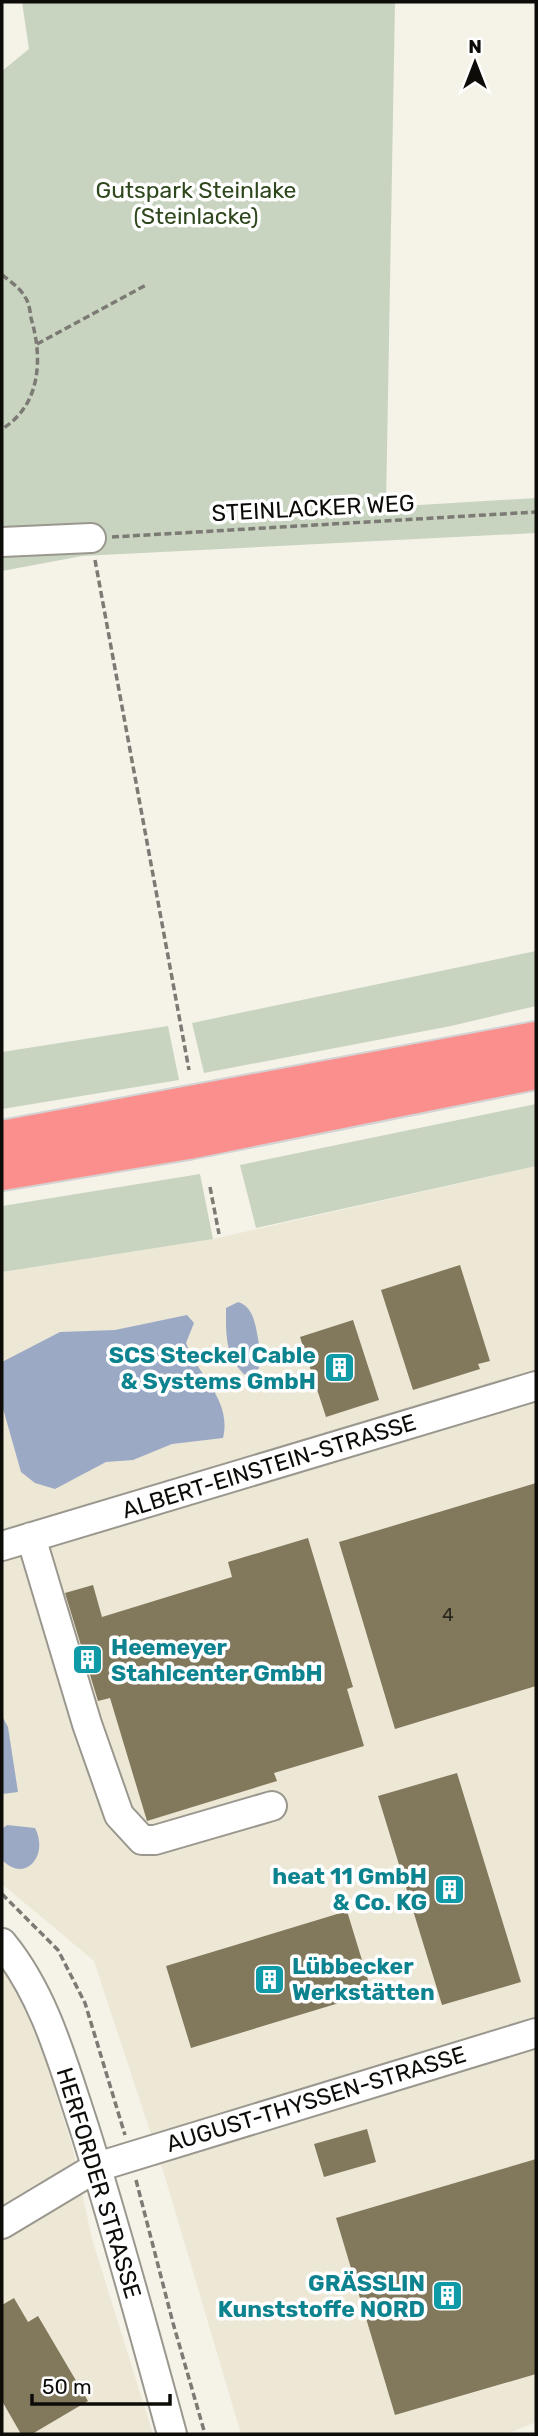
<svg xmlns="http://www.w3.org/2000/svg" width="538" height="2436" font-family="Rubik,sans-serif">
<style>
.built{fill:#ede7d6}
.green{fill:#c8d4c0}
.water{fill:#9ba9c5}
.building{fill:#82785c}
.lines{fill:none;stroke-linecap:round;stroke-linejoin:round}
.minor-casing{stroke:#9a978e;stroke-width:32}
.highway-casing{stroke:#d3d3d3;stroke-width:42}
.path{stroke:#7c7a74;stroke-width:3.5;stroke-dasharray:7 3.5;stroke-linecap:butt}
.minor{stroke:#fff;stroke-width:28}
.highway{stroke:#fb8f8d;stroke-width:38}
.labels{text-anchor:middle;stroke-width:7;stroke-linejoin:round;paint-order:stroke}
.number-label{font-size:19px;fill:#2a271e}
.park-label{font-size:23px;fill:#2f471c;stroke:#fff}
.street-label{font-size:23px;fill:#0d0c09;stroke:#fff}
.culture-label{font-size:23px;font-weight:bold;fill:#0d838f;stroke:#fff;text-anchor:end}
</style>
<rect width="100%" height="100%" fill="#f5f2e8"/>
<!-- built -->
<path class="built" d="M536,1166V2422L507,2434H241L165,2177L94,1961L2,1884V1272L213,1239Z
M2,1966L12,1981L42,2050L72,2145L92,2239L153,2434H2Z"/>
<!-- green -->
<path class="green" d="M22,2H395L386,507L536,498V533L82,556L2,571V71L29,49Z
M536,951V1006L451,1026L204,1073L192,1023Z
M168,1026L179,1080L2,1109V1052Z
M536,1104V1166L256,1228L240,1165Z
M200,1174L213,1239L2,1272V1206Z"/>
<!-- water -->
<path class="water" d="M238,1302C259,1308 255,1339 263,1358C259,1369 257,1375 245,1375C225,1356 226,1335 226,1308Z
M187,1315L194,1323L186,1343C199,1378 232,1399 223,1438L172,1444L133,1460L106,1462L55,1489L35,1483L21,1472L2,1405V1362L60,1332L115,1330Z
M2,1716L8,1727L18,1792L2,1794Z
M7,1825L35,1828C49,1855 26,1884 2,1860V1829Z"/>
<!-- building -->
<path class="building" d="M460,1265L490,1361L478,1364L480,1369L413,1390L381,1290Z
M353,1320L379,1400L326,1417L300,1337Z
M536,1483V1686L395,1729L339,1542Z
M308,1538L353,1687L347,1689L364,1746L274,1773L277,1781L147,1821L110,1698L98,1701L65,1593L93,1585L102,1617L232,1577L228,1562Z
M457,1773L521,1982L442,2005L378,1796Z
M347,1911L372,1993L191,2048L166,1966Z
M367,2129L376,2162L324,2177L314,2144Z
M536,2159V2374L395,2415L336,2218Z
M14,2298L28,2322L38,2316L88,2401L32,2434H21L2,2401V2305Z"/>
<g class="lines">
<defs>
<path id="minor" d="M2,542L91,538
M31,1537L87,1724L119,1815L142,1840H155L272,1806
M2,1546L536,1386
M2,1943C45,1995 63,2064 84,2127C116,2228 144,2332 172,2434
M2,2224L97,2167L536,2033"/>
<path id="highway" d="M2,1140L536,1041
M2,1171L188,1140L536,1070"/>
</defs>
<!-- minor casing -->
<use href="#minor" class="minor-casing"/>
<!-- highway casing -->
<use href="#highway" class="highway-casing"/>
<!-- path -->
<path class="path" d="M2,275C9,280 21,289 25,297C29,302 30,311 31,318C43,358 41,405 2,429
M37,344L146,285
M112,537L536,512
M95,560L189,1070
M210,1187L219,1234
M2,1894L58,1950L85,2003L125,2135
M136,2180L173,2323L205,2434"/>
<!-- minor -->
<use href="#minor" class="minor"/>
<!-- highway -->
<use href="#highway" class="highway"/>
</g>
<!-- icons -->
<defs>
<symbol id="building-square" viewBox="-11 -11 22 22"><rect x="-9" y="-9" width="18" height="18" rx="4" fill="#0f9aa8" stroke="#fff"/><path d="M-4-6H4V6H1V3H-1V6H-4ZM-2.5-4.3h1.7v1.8h-1.7ZM.8-4.3h1.7v1.8H.8ZM-2.5-1h1.7V.8h-1.7ZM.8-1h1.7V.8H.8Z" fill="#fff"/></symbol>
</defs>
<g fill-rule="evenodd">
<use href="#building-square" x="322" y="1350" width="35" height="35"/>
<use href="#building-square" x="70" y="1642" width="35" height="35"/>
<use href="#building-square" x="432" y="1872" width="35" height="35"/>
<use href="#building-square" x="252" y="1962" width="35" height="35"/>
<use href="#building-square" x="430" y="2278" width="35" height="35"/>
</g>
<g class="labels">
<!-- number labels -->
<g class="number-label">
<text x="448" y="1621">4</text>
</g>
<!-- park labels -->
<g class="park-label">
<text x="196" y="198">Gutspark Steinlake<tspan x="196" dy="26">(Steinlacke)</tspan></text>
</g>
<!-- street labels -->
<g class="street-label">
<text transform="translate(313 508) rotate(-3)" y="8">STEINLACKER WEG</text>
<text transform="translate(269 1466) rotate(-17)" y="8">ALBERT-EINSTEIN-STRASSE</text>
<text transform="translate(316 2099) rotate(-17)" y="8">AUGUST-THYSSEN-STRASSE</text>
<text transform="translate(99 2183) rotate(73)" y="8">HERFORDER STRASSE</text>
</g>
<!-- culture labels -->
<g class="culture-label">
<text x="316" y="1363">SCS Steckel Cable<tspan x="316" dy="26">&amp; Systems GmbH</tspan></text>
<text x="111" y="1655" text-anchor="start">Heemeyer<tspan x="111" dy="26">Stahlcenter GmbH</tspan></text>
<text x="427" y="1884">heat 11 GmbH<tspan x="427" dy="26">&amp; Co. KG</tspan></text>
<text x="292" y="1974" text-anchor="start">Lübbecker<tspan x="292" dy="26">Werkstätten</tspan></text>
<text x="425" y="2291">GRÄSSLIN<tspan x="425" dy="26">Kunststoffe NORD</tspan></text>
</g>
</g>
<!-- border -->
<rect width="538" height="2436" fill="none" stroke="#0d0c09" stroke-width="7"/>
<!-- north arrow -->
<g transform="translate(475 63)" stroke="#ffffff" stroke-width="5" paint-order="stroke">
<path d="M0-5L12 26L0 18L-12 26Z" fill="#0d0c09"/>
<text y="-10" font-size="19" font-weight="bold" text-anchor="middle" fill="#0d0c09">N</text>
</g>
<!-- scale -->
<path d="M32 2394v10h138v-10" fill="none" stroke="#0d0c09" stroke-width="3.5"/>
<text x="42" y="2394" font-size="21" fill="#0d0c09" stroke="#ffffff" stroke-width="5" paint-order="stroke">50 m</text>
</svg>
